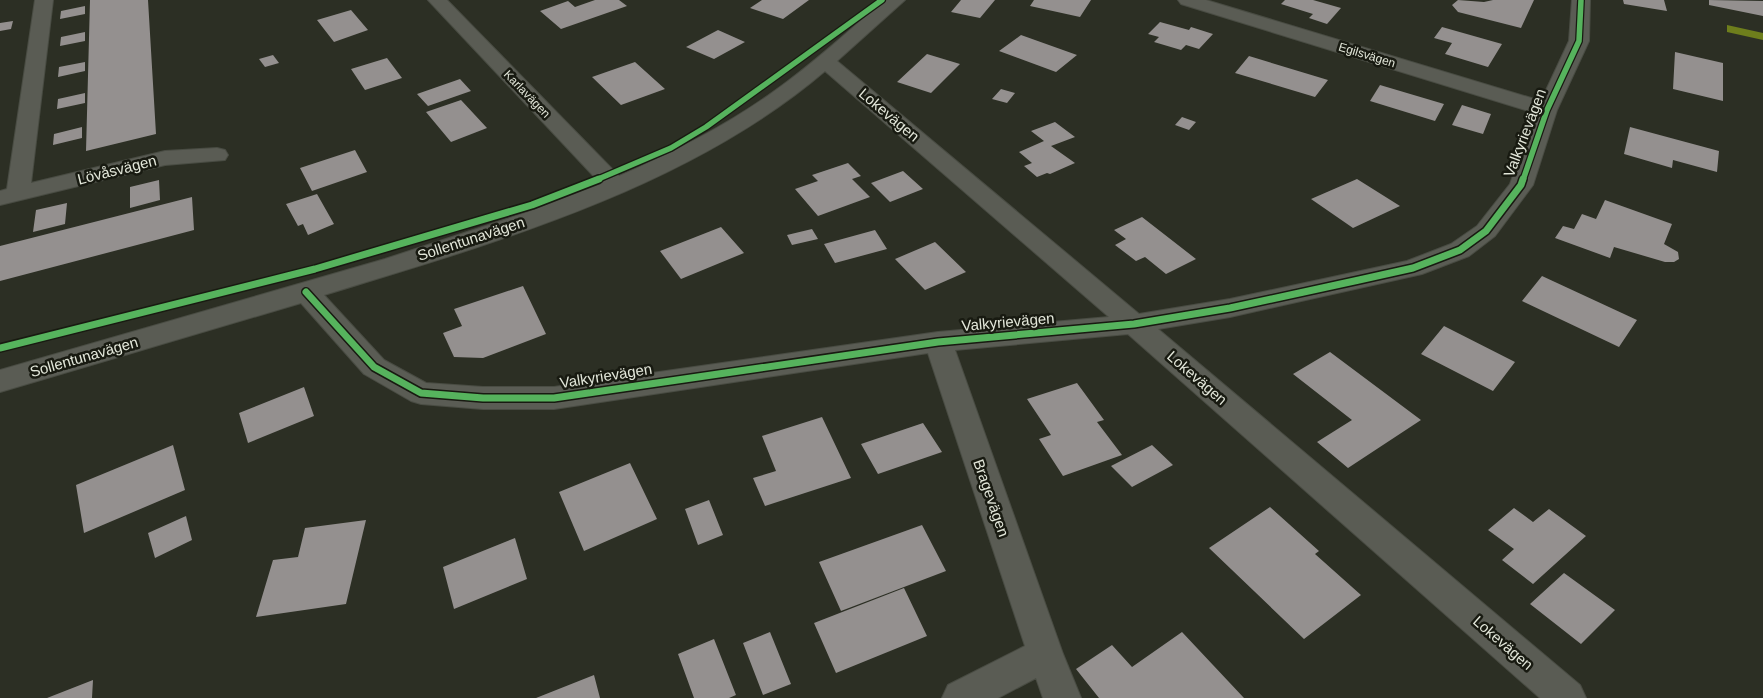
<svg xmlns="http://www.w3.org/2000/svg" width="1763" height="698" font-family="Helvetica,sans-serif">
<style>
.water{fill:#6e7e1c}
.building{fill:#94908f}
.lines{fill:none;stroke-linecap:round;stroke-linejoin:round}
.minor-casing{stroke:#494c43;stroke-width:2}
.minor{fill:#5a5c54;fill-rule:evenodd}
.cycleway-far1-casing{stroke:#181a11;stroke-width:8}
.cycleway-casing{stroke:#181a11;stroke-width:10}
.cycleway-far1{stroke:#56b35d;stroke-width:5.5}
.cycleway{stroke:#56b35d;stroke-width:7}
.labels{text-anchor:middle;stroke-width:5;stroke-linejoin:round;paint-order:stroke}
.far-street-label{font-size:12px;fill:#e3e7da;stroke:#181a11}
.street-label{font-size:15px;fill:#e3e7da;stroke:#181a11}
</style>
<rect width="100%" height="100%" fill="#2c2f24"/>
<!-- water -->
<path class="water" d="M1727,25L1763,33V40L1727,32Z"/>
<!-- building -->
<path class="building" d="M90,0H148L156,134L86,151Z
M595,0H619L627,6L561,29L540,11L568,1L575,7Z
M762,0H809L783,19L750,8Z
M961,0H995L980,18L951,12Z
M1034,0H1091L1080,17L1030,6Z
M1285,0H1313L1341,8L1327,24L1309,18L1313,14L1281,4Z
M1458,0L1484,2L1493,0H1534L1521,28L1458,12L1452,5Z
M1623,0H1664L1667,11L1624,4Z
M1709,0L1763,1V16L1709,5Z
M85,6V14L60,19L61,11Z
M351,10L368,30L334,42L317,20Z
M13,21L11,29L0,31V23Z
M1160,22L1189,30L1191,27L1213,34L1199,49L1186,45L1181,50L1154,42L1159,37L1148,34Z
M1442,27L1502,44L1488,67L1445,54L1452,43L1434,38Z
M718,30L745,42L714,59L686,47Z
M85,32V41L60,46L61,37Z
M1021,35L1077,55L1056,72L999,51Z
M1675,52L1723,63V101L1673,89Z
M927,54L960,64L931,93L897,82Z
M273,55L279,63L265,67L259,59Z
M1249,56L1328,80L1315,97L1235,73Z
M387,58L402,78L365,90L351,69Z
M85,62V71L58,77L59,67Z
M635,62L665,89L621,105L592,77Z
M460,79L471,91L428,106L417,94Z
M1380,85L1444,104L1435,121L1370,101Z
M1001,89L1015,93L1007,103L992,99Z
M85,93V103L57,109L58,99Z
M461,100L487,128L451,142L426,112Z
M1462,105L1491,114L1483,134L1452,125Z
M1182,117L1196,122L1189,130L1175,125Z
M1055,122L1075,137L1051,146L1075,163L1050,174L1047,173L1037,177L1024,166L1032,163L1019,152L1044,141L1031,131Z
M82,127V138L53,145L54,134Z
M1630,127L1719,151L1717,172L1673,160L1672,168L1624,154Z
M355,150L367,172L312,191L300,168Z
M848,163L861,176L852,179L870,197L818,216L795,189L818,181L812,175Z
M903,171L923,189L890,202L871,183Z
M1357,179L1400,206L1353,228L1311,199Z
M159,180L160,200L130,208V187Z
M317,194L334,224L308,235L303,224L298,226L286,204Z
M192,197L194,230L0,281V246Z
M1605,200L1672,224L1664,244L1678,252L1679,259L1674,262H1665L1614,247L1610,258L1555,238L1563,226L1574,229L1582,214L1596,219Z
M67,203L65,224L33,232L36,210Z
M1142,217L1196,259L1166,274L1145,257L1136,261L1115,245L1126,239L1114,230Z
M721,227L744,253L681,279L660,251Z
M812,229L818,239L792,245L787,235Z
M875,230L887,249L835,263L824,244Z
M935,242L966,272L925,290L895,259Z
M1542,276L1637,320L1619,347L1522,301Z
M523,286L546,334L483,358L454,357L443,333L462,326L454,309Z
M1444,326L1515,362L1493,391L1421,354Z
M1330,352L1421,420L1348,468L1317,442L1352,420L1293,374Z
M1077,383L1104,420L1097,422L1122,455L1063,476L1039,439L1051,435L1027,399Z
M304,387L314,416L248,443L239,413Z
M822,417L851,478L765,506L753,478L776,471L762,436Z
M923,423L942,452L878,474L861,444Z
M173,445L185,490L84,533L76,485Z
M1152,445L1173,465L1132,487L1111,466Z
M630,463L657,519L584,551L559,492Z
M709,500L723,535L698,545L685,509Z
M1270,507L1319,551L1315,554L1361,595L1304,639L1209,548Z
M1514,508L1533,522L1549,509L1586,536L1533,584L1502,560L1514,549L1488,530Z
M186,516L192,540L155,558L148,533Z
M366,520L346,604L256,617L273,560L298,557L305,528Z
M922,525L946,571L841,611L819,562Z
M515,538L527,579L454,609L443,567Z
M1564,573L1615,610L1581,644L1530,604Z
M904,588L927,636L836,673L814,623Z
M770,632L791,684L763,695L743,643Z
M1182,632L1244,698H1099L1076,669L1112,645L1132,667Z
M714,639L736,695L729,698H694L678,654Z
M594,675L600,698H536Z
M93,680L92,698H47Z"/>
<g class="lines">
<defs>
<path id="minor" d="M35,0H53L31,183L165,151L217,148L225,150L228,155L225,160L165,165L0,205V191L7,189Z
M428,0H447L619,176C672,153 726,126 773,92C813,64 848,31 885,0H905L837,61L1139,314L1230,299L1407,261L1451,244L1477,226L1510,184L1535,113L1181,4L1178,0H1206L1541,101L1569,41L1572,0H1590L1589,41L1557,110L1533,185L1495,236L1469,256L1422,274L1230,317L1158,329L1580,685L1586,698H1540L1128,334L955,350L1063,654L1081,698H1043L1036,678L998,698H942L948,685L1025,646L928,353L554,409H483L421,404L411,401L364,374L301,303L0,392V370L385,259L528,212L601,184ZM825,71L1109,317L938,332L554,387H483L426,383L384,360L324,295C494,243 688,188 825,71Z"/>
</defs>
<!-- minor casing -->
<use href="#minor" class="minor-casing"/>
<!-- minor -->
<use href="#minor" class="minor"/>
<defs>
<path id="cycleway-far1" d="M596,180L671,148L706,127L882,0
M1523,180L1547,110L1579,41L1581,0"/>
<path id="cycleway" d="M306,292L374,367L421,393L483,398H554L938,342L1134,324L1230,308L1359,280L1413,268L1460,250L1486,231L1521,185L1523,179
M0,348L315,269L532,205L599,179"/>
</defs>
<!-- cycleway-far1 casing -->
<use href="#cycleway-far1" class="cycleway-far1-casing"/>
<!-- cycleway casing -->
<use href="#cycleway" class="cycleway-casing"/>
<!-- cycleway-far1 -->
<use href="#cycleway-far1" class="cycleway-far1"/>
<!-- cycleway -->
<use href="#cycleway" class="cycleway"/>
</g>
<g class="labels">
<!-- far-street labels -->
<g class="far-street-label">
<text transform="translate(1367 55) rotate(17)" y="4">Egilsvägen</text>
<text transform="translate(527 94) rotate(46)" y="4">Karlavägen</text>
</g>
<!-- street labels -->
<g class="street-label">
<text transform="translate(889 115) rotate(40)" y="5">Lokevägen</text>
<text transform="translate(1525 133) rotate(-69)" y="5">Valkyrievägen</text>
<text transform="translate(117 170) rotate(-14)" y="5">Lövåsvägen</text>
<text transform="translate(471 239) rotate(-18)" y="5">Sollentunavägen</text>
<text transform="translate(1008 322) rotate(-5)" y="5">Valkyrievägen</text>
<text transform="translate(84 357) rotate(-16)" y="5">Sollentunavägen</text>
<text transform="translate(606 376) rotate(-9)" y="5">Valkyrievägen</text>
<text transform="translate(1197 378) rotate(41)" y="5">Lokevägen</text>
<text transform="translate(991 498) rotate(71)" y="5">Bragevägen</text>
<text transform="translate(1503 643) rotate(41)" y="5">Lokevägen</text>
</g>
</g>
</svg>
